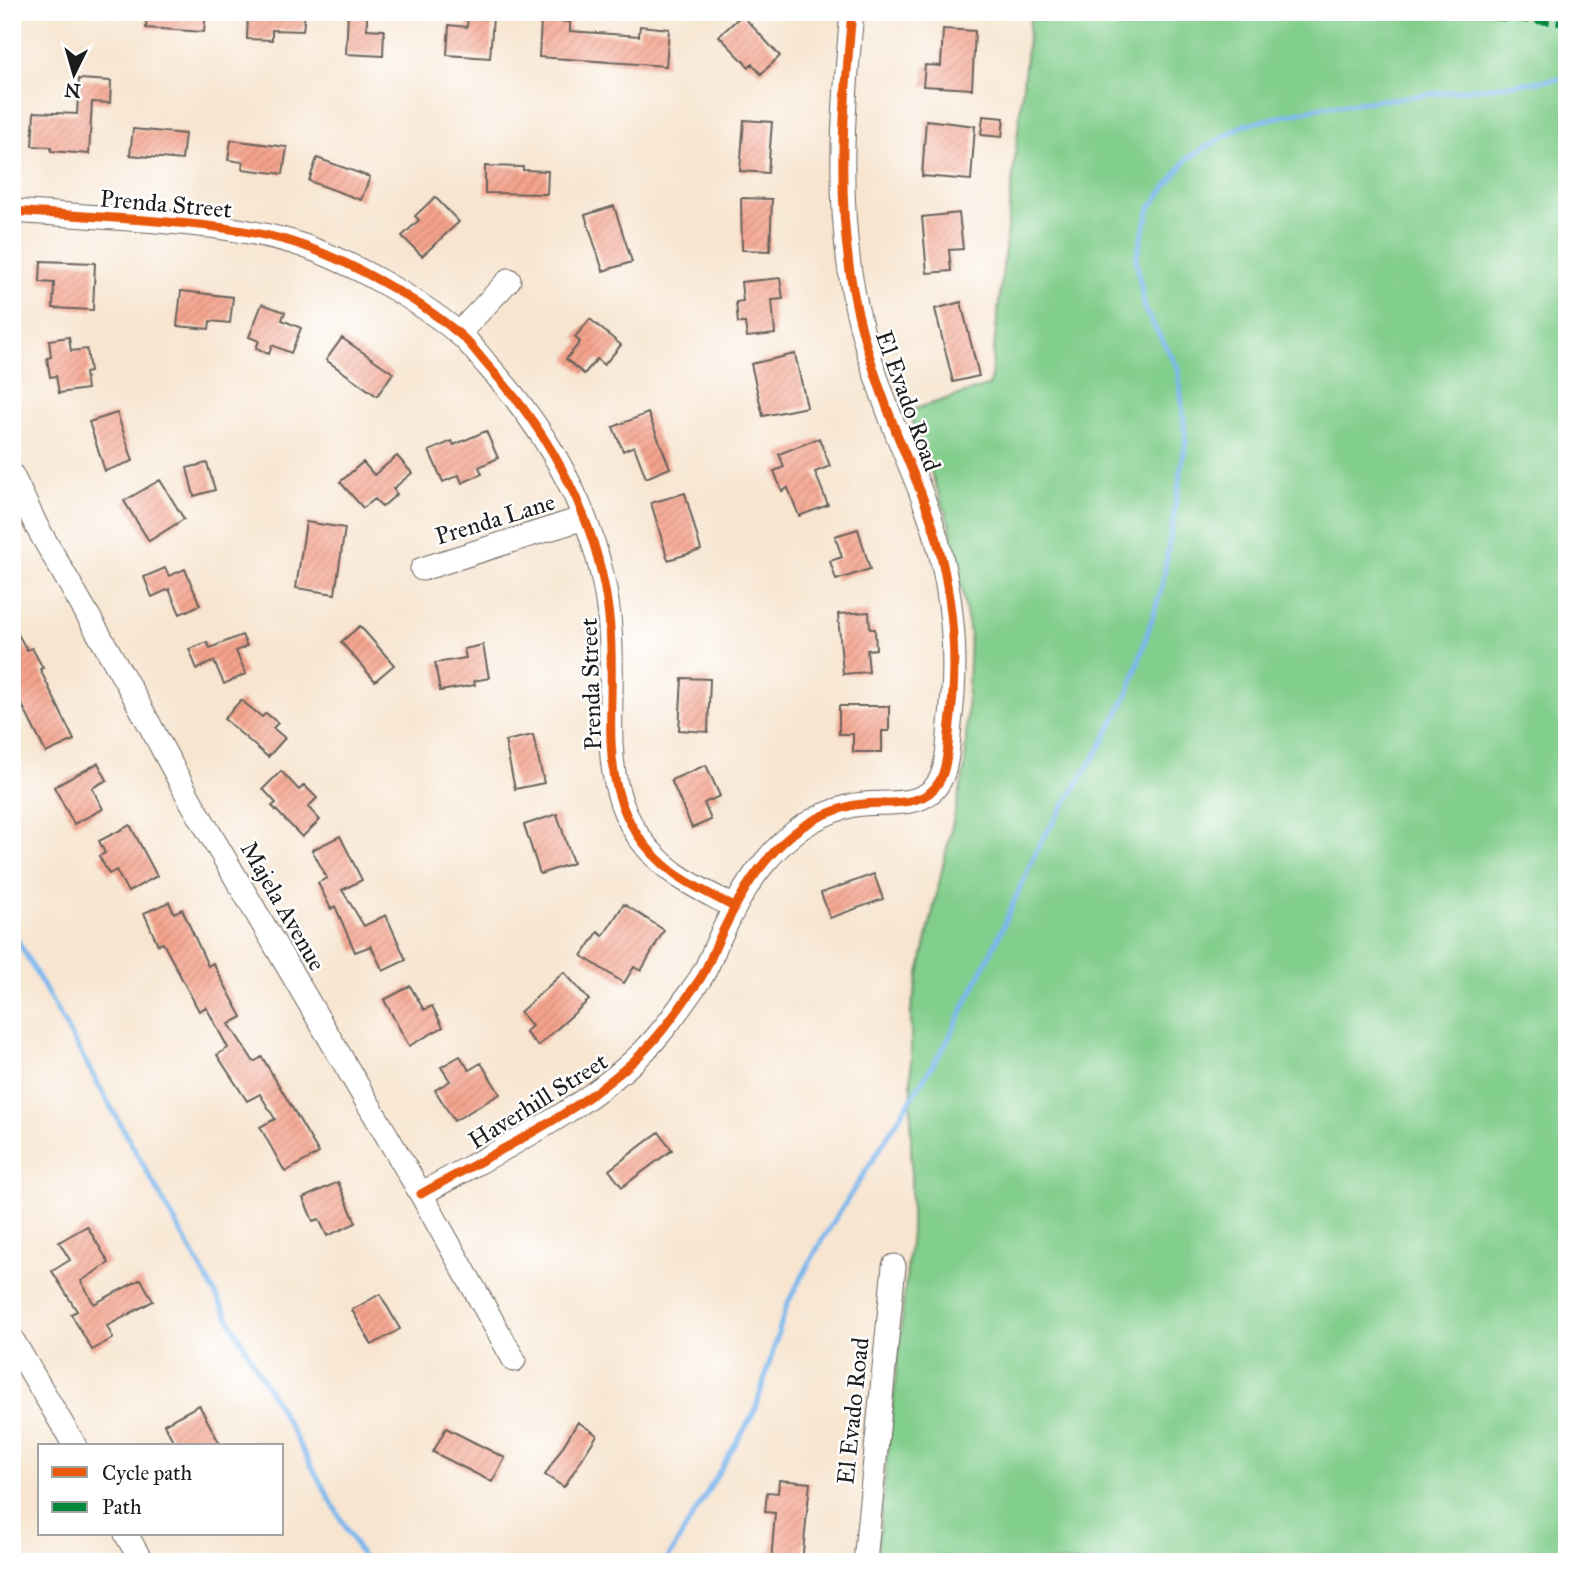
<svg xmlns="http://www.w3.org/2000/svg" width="1579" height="1574" font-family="'IM FELL Great Primer',serif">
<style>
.green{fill:#82ce8c;stroke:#4f7554;stroke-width:2}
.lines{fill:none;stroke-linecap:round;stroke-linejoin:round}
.stream{stroke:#7bb7ed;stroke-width:5}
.building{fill:url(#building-hatch)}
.minor-casing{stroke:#69625b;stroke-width:25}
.minor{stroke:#fff;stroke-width:23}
.quiet{stroke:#00873e;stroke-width:7;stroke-dasharray:14 7;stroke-linecap:butt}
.cycleway-casing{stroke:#fff;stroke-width:13}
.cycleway{stroke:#e8590c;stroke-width:9}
.labels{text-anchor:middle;stroke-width:5;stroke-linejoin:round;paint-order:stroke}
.street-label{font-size:24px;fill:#1c1c1c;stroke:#fff}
</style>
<defs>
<pattern id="building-hatch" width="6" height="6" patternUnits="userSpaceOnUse" patternTransform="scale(1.75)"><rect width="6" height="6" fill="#f4a38d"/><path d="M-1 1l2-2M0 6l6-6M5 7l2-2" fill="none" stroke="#d18c79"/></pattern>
</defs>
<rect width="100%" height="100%" fill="#fff"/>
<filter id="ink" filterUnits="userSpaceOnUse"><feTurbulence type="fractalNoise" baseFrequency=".0143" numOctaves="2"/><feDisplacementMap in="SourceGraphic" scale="14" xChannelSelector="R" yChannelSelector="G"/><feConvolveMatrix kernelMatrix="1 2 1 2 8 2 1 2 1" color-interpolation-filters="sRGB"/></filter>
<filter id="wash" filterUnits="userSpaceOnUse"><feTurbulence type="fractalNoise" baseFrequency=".00686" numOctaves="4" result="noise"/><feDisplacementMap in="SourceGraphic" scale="28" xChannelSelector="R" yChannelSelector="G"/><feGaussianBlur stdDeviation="1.57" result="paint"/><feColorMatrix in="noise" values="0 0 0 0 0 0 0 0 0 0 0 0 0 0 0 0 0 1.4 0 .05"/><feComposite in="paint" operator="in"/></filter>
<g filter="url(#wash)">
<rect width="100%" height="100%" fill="#f7e5d0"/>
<!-- green -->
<path class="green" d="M1031,12H1567V1562H876L911,1232V1009L965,768L970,634L950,525L909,411L990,385Z"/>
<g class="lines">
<!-- stream -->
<path class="stream" d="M12,930L365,1562
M666,1562L755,1411L787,1304L822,1240L947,1042L998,938L1039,845L1099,750L1129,692L1162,587L1186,441L1178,368L1145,310L1136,258L1150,208L1188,158L1244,125L1322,107L1567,78"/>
</g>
<g id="blocks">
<!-- building -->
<path class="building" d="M147,12H206L204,32L146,28Z
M248,12H305L303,31L272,30V40L247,39Z
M348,12H367V29L384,30L383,56L346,54Z
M742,15L780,56L761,74L752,64L749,67L719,36Z
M468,16L493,17L490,58L447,55L449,25L467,27Z
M541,20L570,22V31L639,36L640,26L669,29L666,66L539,57Z
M943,29L975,31L972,89L923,86L925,65L941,66Z
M79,79L111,81L110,103L92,102L89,154L51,151V147L32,146L34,112L77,114Z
M983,116L1004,118L1002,137L981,135Z
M744,120L772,122L768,173L740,171Z
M926,120L975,126L971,180L922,176Z
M133,129L185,134L182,160L130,155Z
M231,140L287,147L283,174L242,169L243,162L228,160Z
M317,158L370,177L361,200L309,181Z
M485,166L523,167V170L548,171L547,194L485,193Z
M435,197L459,222L422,256L402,236L419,220L415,216Z
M741,198L772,199L770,251L742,250Z
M614,206L632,262L603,271L585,215Z
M959,213L963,249L949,250L951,271L927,273L922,217Z
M41,261L95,263L93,310L53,308L54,283L40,282Z
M780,278L783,299L772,300L775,334L747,337L745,323H738L736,302L743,301L741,282Z
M181,291L233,297L230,323L210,321L209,329L177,326Z
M961,302L979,376L953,382L935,309Z
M262,304L285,312L282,320L301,328L291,353L272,345L269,354L256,348L259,341L249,337Z
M590,319L621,345L604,365L597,359L584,374L566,359L580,342L575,337Z
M69,337L71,351L87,349L90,372L85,373L87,389L59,393L56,376L50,377L47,358L51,357L49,340Z
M342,338L393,373L377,396L326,360Z
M795,354L807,407L763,416L751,364Z
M117,413L133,461L105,471L89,422Z
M648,413L670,468L646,478L634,446L623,451L613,427Z
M486,431L498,458L479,467L482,474L462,483L459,475L443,482L429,451L452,441L454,445Z
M819,438L830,466L815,472L828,505L799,516L788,488L782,491L774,471L784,467L779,454Z
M397,456L412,473L393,489L397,494L382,507L375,499L363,508L340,482L363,462L374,475Z
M207,463L215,490L194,496L187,468Z
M160,480L184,519L149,541L124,501Z
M685,493L701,550L668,560L651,503Z
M306,522L345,528L335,594L296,588Z
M858,529L870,569L836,580L830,561L842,557L835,536Z
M165,568L169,576L185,569L200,605L180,614L169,589L152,597L144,577Z
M869,612L870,629H875L876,649L867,650L869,672L843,674L838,614Z
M12,624L27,650L32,648L43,668L40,669L74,740L46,753L12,685Z
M360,626L394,665L375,681L341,642Z
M242,635L247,646L236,651L246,674L224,684L214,661L197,669L189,649L207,642L210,648Z
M483,645L489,678L474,681L475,685L440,691L435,663L466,658L464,649Z
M682,678L710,679L708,732L679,730Z
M241,700L262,717L266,713L278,723L273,728L285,738L268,757L224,719Z
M839,706H889V731H882V752H853V734H839Z
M533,735L544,783L515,789L505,741Z
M98,763L107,780L92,788L103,809L74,824L54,787Z
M706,765L720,796L704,803L711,820L692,828L671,780Z
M281,771L299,790L304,785L317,798L308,807L320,820L302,837L272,806L276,803L263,789Z
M557,814L573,863L540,874L524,825Z
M130,825L157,876L128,892L116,870L109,874L99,856L105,853L99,841Z
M340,836L362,880L342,890L364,926L386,915L406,960L383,971L371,946L355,952L335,906L331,909L318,883L327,878L312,850Z
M874,874L883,899L830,918L821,893Z
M169,902L174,913L182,909L208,966L213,963L242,1017L229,1024L254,1062L262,1057L319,1153L285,1172L260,1127L275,1119L260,1094L247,1101L217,1055L228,1048L206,1007L199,1011L163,943L158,945L144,913Z
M624,904L664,930L641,971L634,967L624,983L582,956L598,932L603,936Z
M564,972L589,1000L538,1046L525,1032L532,1026L520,1012Z
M410,986L424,1010L432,1006L443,1027L409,1046L384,1000Z
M460,1056L469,1070L481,1063L500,1094L454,1121L435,1090L450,1081L441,1067Z
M659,1132L672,1150L622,1187L609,1170Z
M338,1182L356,1223L327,1236L319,1219L313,1221L303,1198Z
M87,1226L109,1263L81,1281L94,1304L141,1279L153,1301L107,1326L113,1338L92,1350L71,1314L77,1311L52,1271L70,1260L59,1242Z
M380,1294L400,1329L372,1345L352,1310Z
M199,1405L221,1446H176L164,1424Z
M578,1422L597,1435L564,1487L545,1475Z
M446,1428L505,1458L492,1482L433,1452Z
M779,1480L810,1483L802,1562H771L775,1513L765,1512L767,1492L778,1493Z"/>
</g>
</g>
<g filter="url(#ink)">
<use href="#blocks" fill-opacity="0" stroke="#69625b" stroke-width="2"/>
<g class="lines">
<defs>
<path id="minor" d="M12,211C56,214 100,217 144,220C194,224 244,228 292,242C344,258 417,298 458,333C470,342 479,356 489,367C552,436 599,523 609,617C620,714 584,804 674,873C692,886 714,896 734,907
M459,333L509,280
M12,475L37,527L132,692L189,798L421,1194L514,1360
M422,569L584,518
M421,1194C495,1152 579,1114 640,1055C663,1033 682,1004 700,979C708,967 713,952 719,939C732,912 745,885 765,862C789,833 812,816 850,806C878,799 922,812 939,782C948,767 948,742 950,724C958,663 953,599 937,540C927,502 909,465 895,429C875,377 858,326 850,272C837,185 844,99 852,12
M12,1339L75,1446
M126,1534L142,1562
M865,1562L894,1266"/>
</defs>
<!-- minor casing -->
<use href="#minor" class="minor-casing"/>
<!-- minor -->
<use href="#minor" class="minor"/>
<!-- quiet -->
<path class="quiet" d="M1431,12L1567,23"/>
<defs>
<path id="cycleway" d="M12,211C56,214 100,217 144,220C194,224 244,228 292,242C344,258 417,298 458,333C470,342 479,356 489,367C552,436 599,523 609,617C620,714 584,804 674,873C692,886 714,896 734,907
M421,1194C495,1152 579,1114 640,1055C663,1033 682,1004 700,979C708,967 713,952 719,939C732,912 745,885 765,862C789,833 812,816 850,806C878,799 922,812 939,782C948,767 948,742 950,724C958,663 953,599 937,540C927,502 909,465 895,429C875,377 858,326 850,272C837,185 844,99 852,12"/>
</defs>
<!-- cycleway casing -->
<use href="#cycleway" class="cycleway-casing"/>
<!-- cycleway -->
<use href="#cycleway" class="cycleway"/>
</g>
</g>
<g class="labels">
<!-- street labels -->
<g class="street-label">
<text transform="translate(166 204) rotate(5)" y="8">Prenda Street</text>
<text transform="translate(908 401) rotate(70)" y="8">El Evado Road</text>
<text transform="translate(495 519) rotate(-17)" y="8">Prenda Lane</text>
<text transform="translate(591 684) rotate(-92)" y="8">Prenda Street</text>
<text transform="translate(283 906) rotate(60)" y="8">Majela Avenue</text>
<text transform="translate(538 1101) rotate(-32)" y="8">Haverhill Street</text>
<text transform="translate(853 1411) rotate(-84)" y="8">El Evado Road</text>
</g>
</g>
<!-- margin -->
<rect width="1579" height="1574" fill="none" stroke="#fff" stroke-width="42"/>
<!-- legend -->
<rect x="38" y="1444" width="245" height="91" fill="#ffffff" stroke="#a4a4a4" stroke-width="2"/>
<rect x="52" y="1467" width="35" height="10" fill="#e8590c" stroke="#a4a4a4" stroke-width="2"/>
<text x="102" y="1480" font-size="21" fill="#1c1c1c">Cycle path</text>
<rect x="52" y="1502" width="35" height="10" fill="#00873e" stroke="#a4a4a4" stroke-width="2"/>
<text x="102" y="1514" font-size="21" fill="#1c1c1c">Path</text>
<!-- north arrow -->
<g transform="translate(74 74) rotate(185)" stroke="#ffffff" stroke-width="5" paint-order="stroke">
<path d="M0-5L12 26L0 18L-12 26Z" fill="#1c1c1c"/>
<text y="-10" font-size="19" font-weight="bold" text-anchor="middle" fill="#1c1c1c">N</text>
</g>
</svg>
